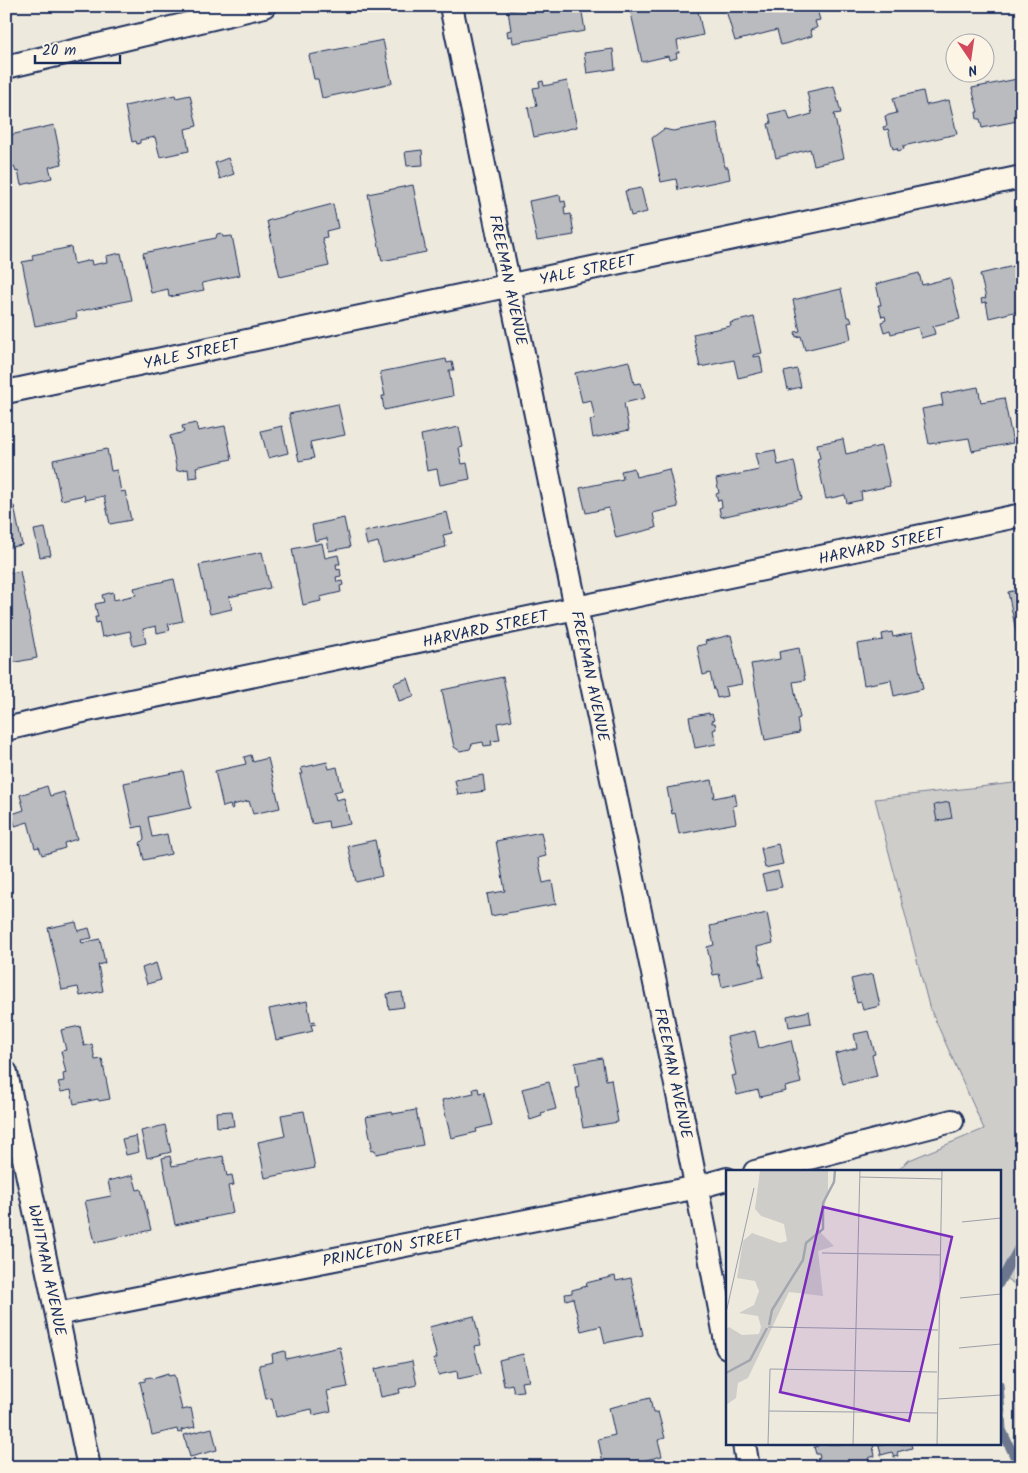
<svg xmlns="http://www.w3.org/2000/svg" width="1028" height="1473" font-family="Kalam,sans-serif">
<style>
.green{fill:#cfcdca;stroke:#757e94}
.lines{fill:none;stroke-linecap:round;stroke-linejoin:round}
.stream{stroke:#6c778f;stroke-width:9}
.building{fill:#babbbe;stroke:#1b2f5e}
.street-casing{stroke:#1b2f5e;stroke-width:26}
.street{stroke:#fcf5e5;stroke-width:22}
.labels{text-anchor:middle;stroke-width:4.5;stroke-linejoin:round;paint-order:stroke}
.street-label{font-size:16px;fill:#1b2f5e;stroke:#fcf5e5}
.inset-river{fill:none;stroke:#a2a7af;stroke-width:2.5}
.inset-road{fill:none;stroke:#9a9faa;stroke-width:1}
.view{fill:#7b2cbf;fill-opacity:0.15;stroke:#7b2cbf;stroke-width:2.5}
.inset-edge{fill:none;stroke:#1b2f5e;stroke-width:2.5}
</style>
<rect width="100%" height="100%" fill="#eee9dd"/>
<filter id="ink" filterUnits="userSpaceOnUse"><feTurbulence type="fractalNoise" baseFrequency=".02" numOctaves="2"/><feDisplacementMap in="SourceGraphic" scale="10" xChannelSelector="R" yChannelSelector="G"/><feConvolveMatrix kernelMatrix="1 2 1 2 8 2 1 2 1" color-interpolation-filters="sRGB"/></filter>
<g filter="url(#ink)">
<!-- green -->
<path class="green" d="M1022,782V1467H1015L1016,1285L999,1274V1172H897L907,1161L984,1129L929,1006L875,799Z"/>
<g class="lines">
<!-- stream -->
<path class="stream" d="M999,1284L1022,1241
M999,1385L1002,1430L1019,1467"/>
</g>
<!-- building -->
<path class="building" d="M536,6H581L585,31L513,43L512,36L508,37L507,31L511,30L508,11Z
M639,6H697L703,35L677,41L679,53H676L677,58L669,60L668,56L642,62L630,9Z
M816,6L820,20L815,21L817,28L810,30L812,36L781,45L777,30L735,41L725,7Z
M383,40L392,83L322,98L318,79H314L309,55Z
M613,49L615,69L587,73L584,53Z
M1022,78V120L982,128L980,119H977L976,112H978L972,88Z
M543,81L544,86L567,81L577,127L534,137L528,108L537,106L533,88L540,87L539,82Z
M834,86L841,113L834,114L844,158L814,165L810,149L776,158L768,124L771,123L769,114L787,110L790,120L812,114L807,92Z
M923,91L926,105L949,100L957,134L903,146L904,149L898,151L897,148L893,149L888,129L884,130L883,127L887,126L885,116L897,113L893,98Z
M175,95L176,98L190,95L197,126L185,129L189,151L160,157L155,137L140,140V143L137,144L136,141L132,142L125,106Z
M717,123L725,167H728L730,179L678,190L676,179L661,182L652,138L664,129L673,131Z
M54,125L62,164L49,167L52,178L21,185L18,171L16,172L14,166L6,167V136Z
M422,150L423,165L407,166L405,152Z
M228,158L234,174L220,179L215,163Z
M413,185L426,252L382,261L368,194Z
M641,188L647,212L631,216L625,191Z
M560,195L561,202L565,201L566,207H564L565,215L571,214L574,235L537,241L529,201Z
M333,204L338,228L326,231L327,237L322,238L329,266L280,277L267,221Z
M222,233L223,237L232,236L240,275L202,283L204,290L169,297L168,289L151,293L143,253L216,238L217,234Z
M71,247L74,264L91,260L92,265L107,262L106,256L121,253L131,300L76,312L77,318L35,326L22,262L33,260L32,255Z
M1022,264V310L989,318L986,302L982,303L981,299L986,298L980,274Z
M919,273L922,285L950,278L960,319L933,326L935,334L921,338L918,327L891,334L890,330L884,332L881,322L886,320L885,316L882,317L878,305H881L876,284Z
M841,289L847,317H850L852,322L848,323L851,339L805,350L801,336L796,337L795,332L800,331L793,300Z
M754,317L762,353L753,355V357L760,356L763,372L738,378L734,360L700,367L693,334L731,326L730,323Z
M446,359L447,363L452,362L454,370H449L453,396L384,410L382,396H385L380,372Z
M629,361L634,384L641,383L645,398L624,403L629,430L593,438L590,420L595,419L591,400L582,402L575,373Z
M797,369L801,387L788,390L784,372Z
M978,387L981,402L1004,398L1013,443L972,451L969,438L929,444L922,409L943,405L941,394Z
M338,404L345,435L310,442L314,458L299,461L289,414Z
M196,423L198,431L225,426L232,459L196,467L198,477L189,478L188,469L177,471L170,436L184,432L182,426Z
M282,426L288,453L268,458L261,431Z
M459,427L463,447L459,448L462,464L467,463L470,479L440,485L437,469L427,471L421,435Z
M843,439L846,454L881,446L890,486L861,492L862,500L847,503L845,495L826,499L817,459L820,458L817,444Z
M107,449L111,471L117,470L121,492L125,491L131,520L110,524L104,496L85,500L84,495L61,500L53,460Z
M775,450L778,465L794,461L802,499L721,517L719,508L722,507L721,500L718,501L716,494L719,493L716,479L759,470L755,454Z
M634,468L636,477L669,469L678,507L653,513L656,528L616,538L609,508L586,513L580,488L623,479L621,471Z
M14,506L22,545L6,548V507Z
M447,512L452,533L443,535L446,547L383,562L378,542L367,545L364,532Z
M344,518L350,547L329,551L327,538L315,541L312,525Z
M45,528L51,555L40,557L34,530Z
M322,543L325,558L338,555L340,564H336L337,570L340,569L341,576L336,577L337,582L342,581L343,585L340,586L341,592L320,597L321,601L303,605L292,549Z
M262,552L270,588L229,597L232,609L210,614L199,565Z
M9,570L11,573L20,571L37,658L6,664V571Z
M174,579L183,621L168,624L170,630L157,633L156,626L143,629L146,643L133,646L130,631L102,637L99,622L96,623L95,617H98L95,604L104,602L102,595L113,592L114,600L136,595L134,588Z
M1022,589V640L1018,641L1008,592Z
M892,632L893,637L912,633L923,689L894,696L891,680L864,685L857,644L883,640L882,634Z
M731,635L742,684L725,687L727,696L717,698L715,690H714L710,673L703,675L697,646L706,644L705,641Z
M799,648L805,680L793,682L800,718L797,719L799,733L765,740L751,664L780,659L779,652Z
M1022,672V705L1015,673Z
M503,677L512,720L497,723L500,740L491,741L492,745L484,746L483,742L472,744L470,749L460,751L454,747L442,690Z
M408,678L414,696L399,701L394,683Z
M709,713V715L712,714L714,720L712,721V723H715L716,729L713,730L716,744L695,748L689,717Z
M251,755L253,762L268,758L280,808L253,814L249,801L232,805L233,808L231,809L230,805L223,807L215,771L246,764L244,757Z
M327,762L329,769L337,767L342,790L334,792L336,800L344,798L350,824L329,828L328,821L312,824L300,774H303L301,768Z
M183,771L191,808L148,817L152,837L167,834L171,854L144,860L140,843L144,839L142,826L133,828L124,783Z
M483,775L485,791L458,795L455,780Z
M712,780L715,796H713L714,798L735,794L737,805L733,806L736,823L679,834L675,813L672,814L667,788Z
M47,786L50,796L64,792L77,839L64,843L65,848L42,855L39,847L35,848L28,822L15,826L12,814L24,810L20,795Z
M949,802L952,818L937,821L934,805Z
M541,832L546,856L538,858L543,883L552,881L556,904L491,916L487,894L505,891L496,841Z
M375,840L382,876L356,882L348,846Z
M778,844L783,864L765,868L761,848Z
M778,871L782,887L766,890L762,875Z
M767,913L773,943L757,947L764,977L722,987L719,974L713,975L707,947L714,945L710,926Z
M76,922L78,931L89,928L92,938L81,940L82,943L100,939L105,963L98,965L103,991L80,996L78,987L62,990L48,928Z
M156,963L161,980L147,984L142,968Z
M873,974L880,1006L863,1010L861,1002L857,1003L851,979Z
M402,992L404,1007L389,1009L387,994Z
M307,1001L311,1022L315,1021L316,1024L311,1025L313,1031L276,1040L269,1009Z
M809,1011L811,1023L789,1027L787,1016Z
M80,1026L84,1046L92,1044L95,1060L102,1059L110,1099L99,1101L98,1099L74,1104L71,1090L61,1092L58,1082L64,1081L63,1074L66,1073L61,1051L66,1050L61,1030Z
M755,1031L759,1048L791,1040L801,1083L785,1087L786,1091L760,1097L758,1090L737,1095L732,1076L736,1075L727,1037Z
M869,1031L875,1054L872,1055L877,1076L843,1084L835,1054L857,1048L854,1034Z
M602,1058L606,1080L611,1079L618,1122L583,1128L576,1088L579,1087L575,1063Z
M549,1082L556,1109L541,1113L542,1116L530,1120L522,1089Z
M478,1088L479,1093L484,1092L492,1125L476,1129L477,1132L451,1138L442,1100L474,1093L473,1089Z
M416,1110L423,1145L376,1154L375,1150L371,1151L370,1147H372L366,1117L392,1112L393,1114Z
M232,1111L234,1126L217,1127L216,1112Z
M304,1111L315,1168L265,1178L258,1142L285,1136L281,1115Z
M165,1125L171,1152L147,1158L141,1131Z
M136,1136L139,1152L126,1155L122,1139Z
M170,1156L172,1166L223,1156L227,1176L232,1175L234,1185L228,1186L233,1213L175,1225L162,1158Z
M133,1175L137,1190L141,1189L151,1230L95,1242L85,1201L111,1196L108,1181Z
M615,1276L616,1281L631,1278L643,1335L605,1343L601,1326L581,1331L573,1298L566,1300L565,1294L572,1293V1290L587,1286L586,1283Z
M474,1316L481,1345L474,1346L481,1374L458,1379L457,1371L438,1375L434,1359L437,1358L429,1327Z
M340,1347L348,1387L327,1391L331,1411L313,1415L312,1409L276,1417L272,1398L266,1399L259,1365L273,1362L272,1354L285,1351L286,1359Z
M523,1354L529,1381L521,1382L523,1391L514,1392L512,1384L504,1386L499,1360Z
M412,1361L417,1385L399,1389L400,1393L381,1397L375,1369Z
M168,1374V1376L174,1375L182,1410L191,1408L195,1427L181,1430L182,1432L178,1433L177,1429L152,1435L140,1382L145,1381V1378L151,1377L152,1379Z
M650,1398L653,1413L658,1412L665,1438L658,1440L662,1456L617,1467H604L598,1439L615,1435L609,1408Z
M212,1428L217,1450L190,1457L184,1435Z
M6,1437L12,1463L6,1464Z
M817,1444H911L912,1448L897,1452L898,1456L894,1457L892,1452L881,1455L879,1445L873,1446L875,1456L868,1458L870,1465L862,1467H819L817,1459L820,1458L819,1454H816L814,1447L818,1446Z"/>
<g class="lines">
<defs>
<path id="street" d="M451,6C499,230 544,455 591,680C638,902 686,1124 727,1347
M6,67L264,6
M6,392L1022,177
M6,729L78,712L1022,515
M6,1073L89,1467
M755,1172L952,1121
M57,1314L698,1187L727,1179
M744,1444L748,1467"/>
</defs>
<!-- street casing -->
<use href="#street" class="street-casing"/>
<!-- street -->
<use href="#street" class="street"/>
</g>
</g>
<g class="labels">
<!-- street labels -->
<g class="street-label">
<text transform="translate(587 269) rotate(-12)" y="6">YALE STREET</text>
<text transform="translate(509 280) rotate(78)" y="6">FREEMAN AVENUE</text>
<text transform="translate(191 353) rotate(-12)" y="6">YALE STREET</text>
<text transform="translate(881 545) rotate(-12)" y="6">HARVARD STREET</text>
<text transform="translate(485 628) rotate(-12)" y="6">HARVARD STREET</text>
<text transform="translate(591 676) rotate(78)" y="6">FREEMAN AVENUE</text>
<text transform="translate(674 1073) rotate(78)" y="6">FREEMAN AVENUE</text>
<text transform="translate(392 1247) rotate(-11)" y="6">PRINCETON STREET</text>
<text transform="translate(48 1270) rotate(78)" y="6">WHITMAN AVENUE</text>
</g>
</g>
<!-- overview -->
<g transform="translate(726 1170)">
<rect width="275" height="275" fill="#eee9dd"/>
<path d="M34,0H102V21L93,61L108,76L92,81L97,126L63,122L22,208L12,213L10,228L0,235V159L3,157L16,165L33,164L35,157L32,146L13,143L28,135L33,121L29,111L11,108L17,71L26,63L54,73L61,71L58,54L35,46L29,39Z" fill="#cfcdca"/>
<path class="inset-river" d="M43,155L46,140L77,90L80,73L97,59V33L108,12L109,0M0,203L24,190L41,158"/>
<path class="inset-road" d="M134,7L216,9M236,52L275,48M96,83L214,85M234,128L275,124M0,143L28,18M42,157L212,160M233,178L275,174M212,229L275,225M43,241L212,243M42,275L44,199L211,202M127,275L134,0M211,275L216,0"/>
<path class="view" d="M97,37L226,67L183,251L54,222Z"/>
<rect width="275" height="275" class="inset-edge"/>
</g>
<!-- margin -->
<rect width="1028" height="1473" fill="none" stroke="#fcf5e5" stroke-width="25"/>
<rect x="12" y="12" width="1003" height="1448" fill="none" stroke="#1b2f5e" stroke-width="2" filter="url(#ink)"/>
<!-- north arrow -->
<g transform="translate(970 58) rotate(167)"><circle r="24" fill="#fcf5e5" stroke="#a2a6af"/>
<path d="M0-4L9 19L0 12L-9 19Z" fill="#d1495b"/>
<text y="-8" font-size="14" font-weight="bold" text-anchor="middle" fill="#1b2f5e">N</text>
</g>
<!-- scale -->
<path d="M35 55v8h85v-8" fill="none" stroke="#1b2f5e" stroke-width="2.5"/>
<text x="42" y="55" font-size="15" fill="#1b2f5e" stroke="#fcf5e5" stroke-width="4" paint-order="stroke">20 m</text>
</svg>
